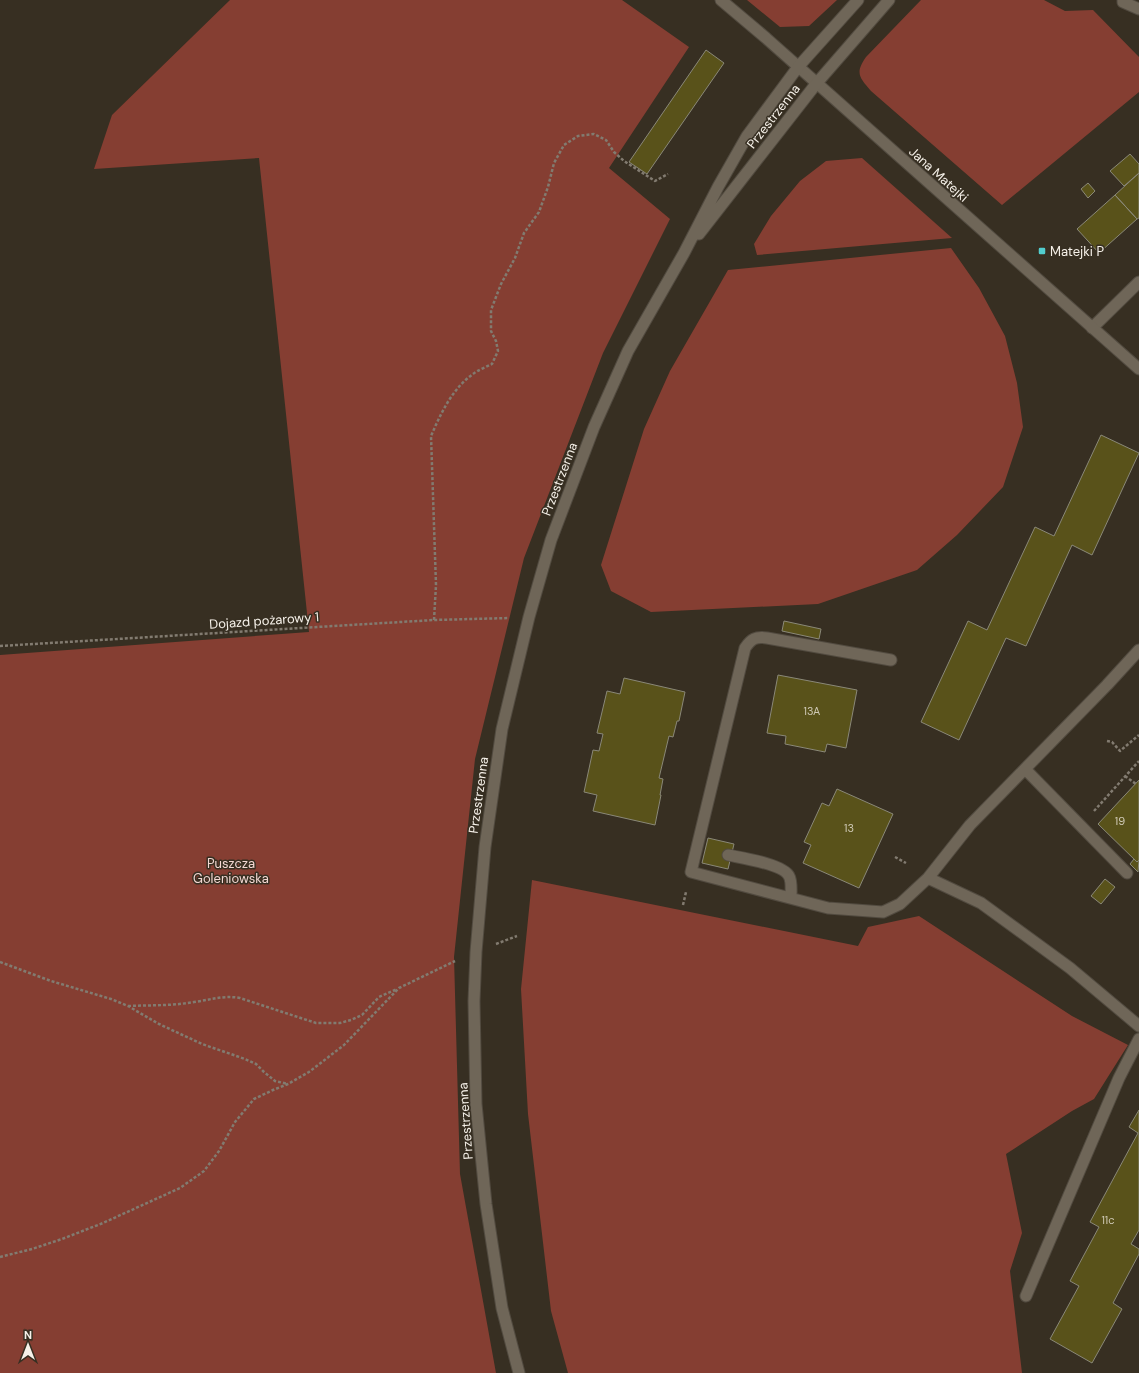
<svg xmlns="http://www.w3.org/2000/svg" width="1139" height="1373" font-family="'DM Sans',sans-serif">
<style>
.green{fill:#853e32}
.building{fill:#59521a;stroke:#8a8878}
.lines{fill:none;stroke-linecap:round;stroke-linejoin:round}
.service-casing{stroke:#524b40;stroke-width:13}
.minor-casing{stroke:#524b40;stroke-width:13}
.tertiary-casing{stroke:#524b40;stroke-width:13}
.path{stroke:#827b70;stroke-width:2.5;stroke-dasharray:3 2;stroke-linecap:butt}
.service{stroke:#6f6658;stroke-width:11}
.minor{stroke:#6f6658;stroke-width:11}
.tertiary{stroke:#6f6658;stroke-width:11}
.poi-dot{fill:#52cdce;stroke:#372f22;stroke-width:1.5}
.labels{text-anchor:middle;stroke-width:3;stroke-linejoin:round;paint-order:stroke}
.number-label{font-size:11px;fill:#cfc9b5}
.street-label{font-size:13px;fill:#f6f1e9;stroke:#372f22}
.poi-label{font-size:13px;fill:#f6f1e9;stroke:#372f22;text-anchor:start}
.park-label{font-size:13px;fill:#f4d8d3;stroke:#372f22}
</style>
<rect width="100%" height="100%" fill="#372f22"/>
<!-- green -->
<path class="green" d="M230,0H622L689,47L609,168L670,219L603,353L524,558L475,759L454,957L460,1174L496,1373H0V655L309,632L259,158L94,169L112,115Z
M747,0H837L809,26L780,27Z
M921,0H1044L1065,11L1093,10L1139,57V92L1002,205L871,91C859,77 855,73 866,57Z
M862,158L952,238L757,255L754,244L771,216L800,181L826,161Z
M951,248L979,288L1005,336L1017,383L1023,427L1003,487L957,535L917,570L818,604L651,612L611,591L601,565L644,429L670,371L728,270Z
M532,880L858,946L868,927L919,916L1072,1016L1128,1045L1094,1099L1072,1111L1006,1154L1022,1233L1010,1271L1022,1373H568L551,1311L528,1114L521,989Z"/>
<!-- building -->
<path class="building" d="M706,50L724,63L647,174L629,162Z
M1130,154L1139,164V173L1124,186L1110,171Z
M1139,173V218L1137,219L1115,195Z
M1088,183L1095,191L1088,198L1081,189Z
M1115,195L1137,219L1099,253L1077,229Z
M1101,435L1139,453L1092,555L1072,545L1026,646L1006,638L959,740L921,722L968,621L987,630L1035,527L1054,536Z
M784,621L821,629L819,639L782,631Z
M778,675L857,690L846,748L827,744L825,752L785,744L786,736L767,733Z
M624,678L685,692L679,721H677L673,737L669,736L659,778L663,779L660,795H661L655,825L593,811L597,795L584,792L593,750L599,751L603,734L597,733L607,691L620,694Z
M1139,780V860L1137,862L1098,824Z
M837,789L893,814L859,888L803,863L811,845L804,842L822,803L829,806Z
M708,838L734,844L728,869L702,863Z
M1134,859L1137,862L1139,860L1138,872L1130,864Z
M1105,879L1115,887L1101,904L1091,896Z
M1139,1110V1230L1131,1244L1139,1249V1254L1113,1303L1122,1309L1092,1363L1050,1339L1079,1286L1070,1281L1099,1227L1090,1222L1138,1133L1129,1127Z"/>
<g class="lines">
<defs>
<path id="service" d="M1123,0V2L1139,9
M1092,328L1139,282
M891,660L767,638C756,636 751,639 745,648L691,872L828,908L883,912L900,904L928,878L970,825L1107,685L1139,650
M1025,769L1127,873
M728,855C742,858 783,864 789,876C792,881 791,891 791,897
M928,878L981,903L1070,968L1139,1026
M1026,1296L1119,1078L1139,1039"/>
<path id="minor" d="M721,0L766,38L1139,369"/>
<path id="tertiary" d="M699,234L816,84L889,0
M519,1373L502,1308L486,1204L476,1104L474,1001L476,952L485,847L502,729L529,617L551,540L594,427L628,351L684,253L718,187L747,136L798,67L858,0"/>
</defs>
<!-- service casing -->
<use href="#service" class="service-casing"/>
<!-- minor casing -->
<use href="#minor" class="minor-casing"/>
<!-- tertiary casing -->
<use href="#tertiary" class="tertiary-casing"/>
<!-- path -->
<path class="path" d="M434,620L436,585L431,436C441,413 452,389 473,374C478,370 486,367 492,364L498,351L496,341L491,331V310L501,284L515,258L524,233L539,212L548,187L554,163L564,145L578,136L594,134L606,140L614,152L624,161L655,181L668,174
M0,646L434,620L509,618
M1107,741L1112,742L1120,751L1139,735
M1125,776L1136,784
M1094,811L1139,761
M895,857L906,863
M683,905L686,892
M496,944L517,936
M0,962L51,981L111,999L128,1006L159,1024L202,1044L245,1059L256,1064L264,1072L275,1081L288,1084
M128,1006C150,1005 172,1006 194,1002C210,1000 223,995 240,998L316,1023H340L351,1020L362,1015L379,997L397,989
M0,1257L32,1249L62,1239L103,1223L180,1188L204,1171L219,1151L235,1122L254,1099L273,1090L288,1084L309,1072L344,1045L399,988L455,961"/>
<!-- service -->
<use href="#service" class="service"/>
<!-- minor -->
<use href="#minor" class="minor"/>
<!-- tertiary -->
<use href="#tertiary" class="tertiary"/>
</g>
<!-- markers -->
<rect class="poi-dot" x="1038" y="247" width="8" height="8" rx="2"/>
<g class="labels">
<!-- number labels -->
<g class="number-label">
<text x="812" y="715">13A</text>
<text x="1120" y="825">19</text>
<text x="849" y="832">13</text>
<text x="1108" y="1224">11c</text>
</g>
<!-- street labels -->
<g class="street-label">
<text transform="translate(773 116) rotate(-52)" y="5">Przestrzenna</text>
<text transform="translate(939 174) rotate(42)" y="5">Jana Matejki</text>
<text transform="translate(559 479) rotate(-69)" y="5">Przestrzenna</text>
<text transform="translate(264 620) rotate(-4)" y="5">Dojazd pożarowy 1</text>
<text transform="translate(478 795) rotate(-82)" y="5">Przestrzenna</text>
<text transform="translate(465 1121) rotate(-94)" y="5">Przestrzenna</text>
</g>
<!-- poi labels -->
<g class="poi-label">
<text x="1050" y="256">Matejki P</text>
</g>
<!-- park labels -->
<g class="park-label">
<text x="231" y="868">Puszcza<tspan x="231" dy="15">Goleniowska</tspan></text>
</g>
</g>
<!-- north arrow -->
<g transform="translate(28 1345)" stroke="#372f22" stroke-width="3" paint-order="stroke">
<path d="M0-3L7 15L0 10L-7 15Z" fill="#f6f1e9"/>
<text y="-6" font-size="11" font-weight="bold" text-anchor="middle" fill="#f6f1e9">N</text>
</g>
</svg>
